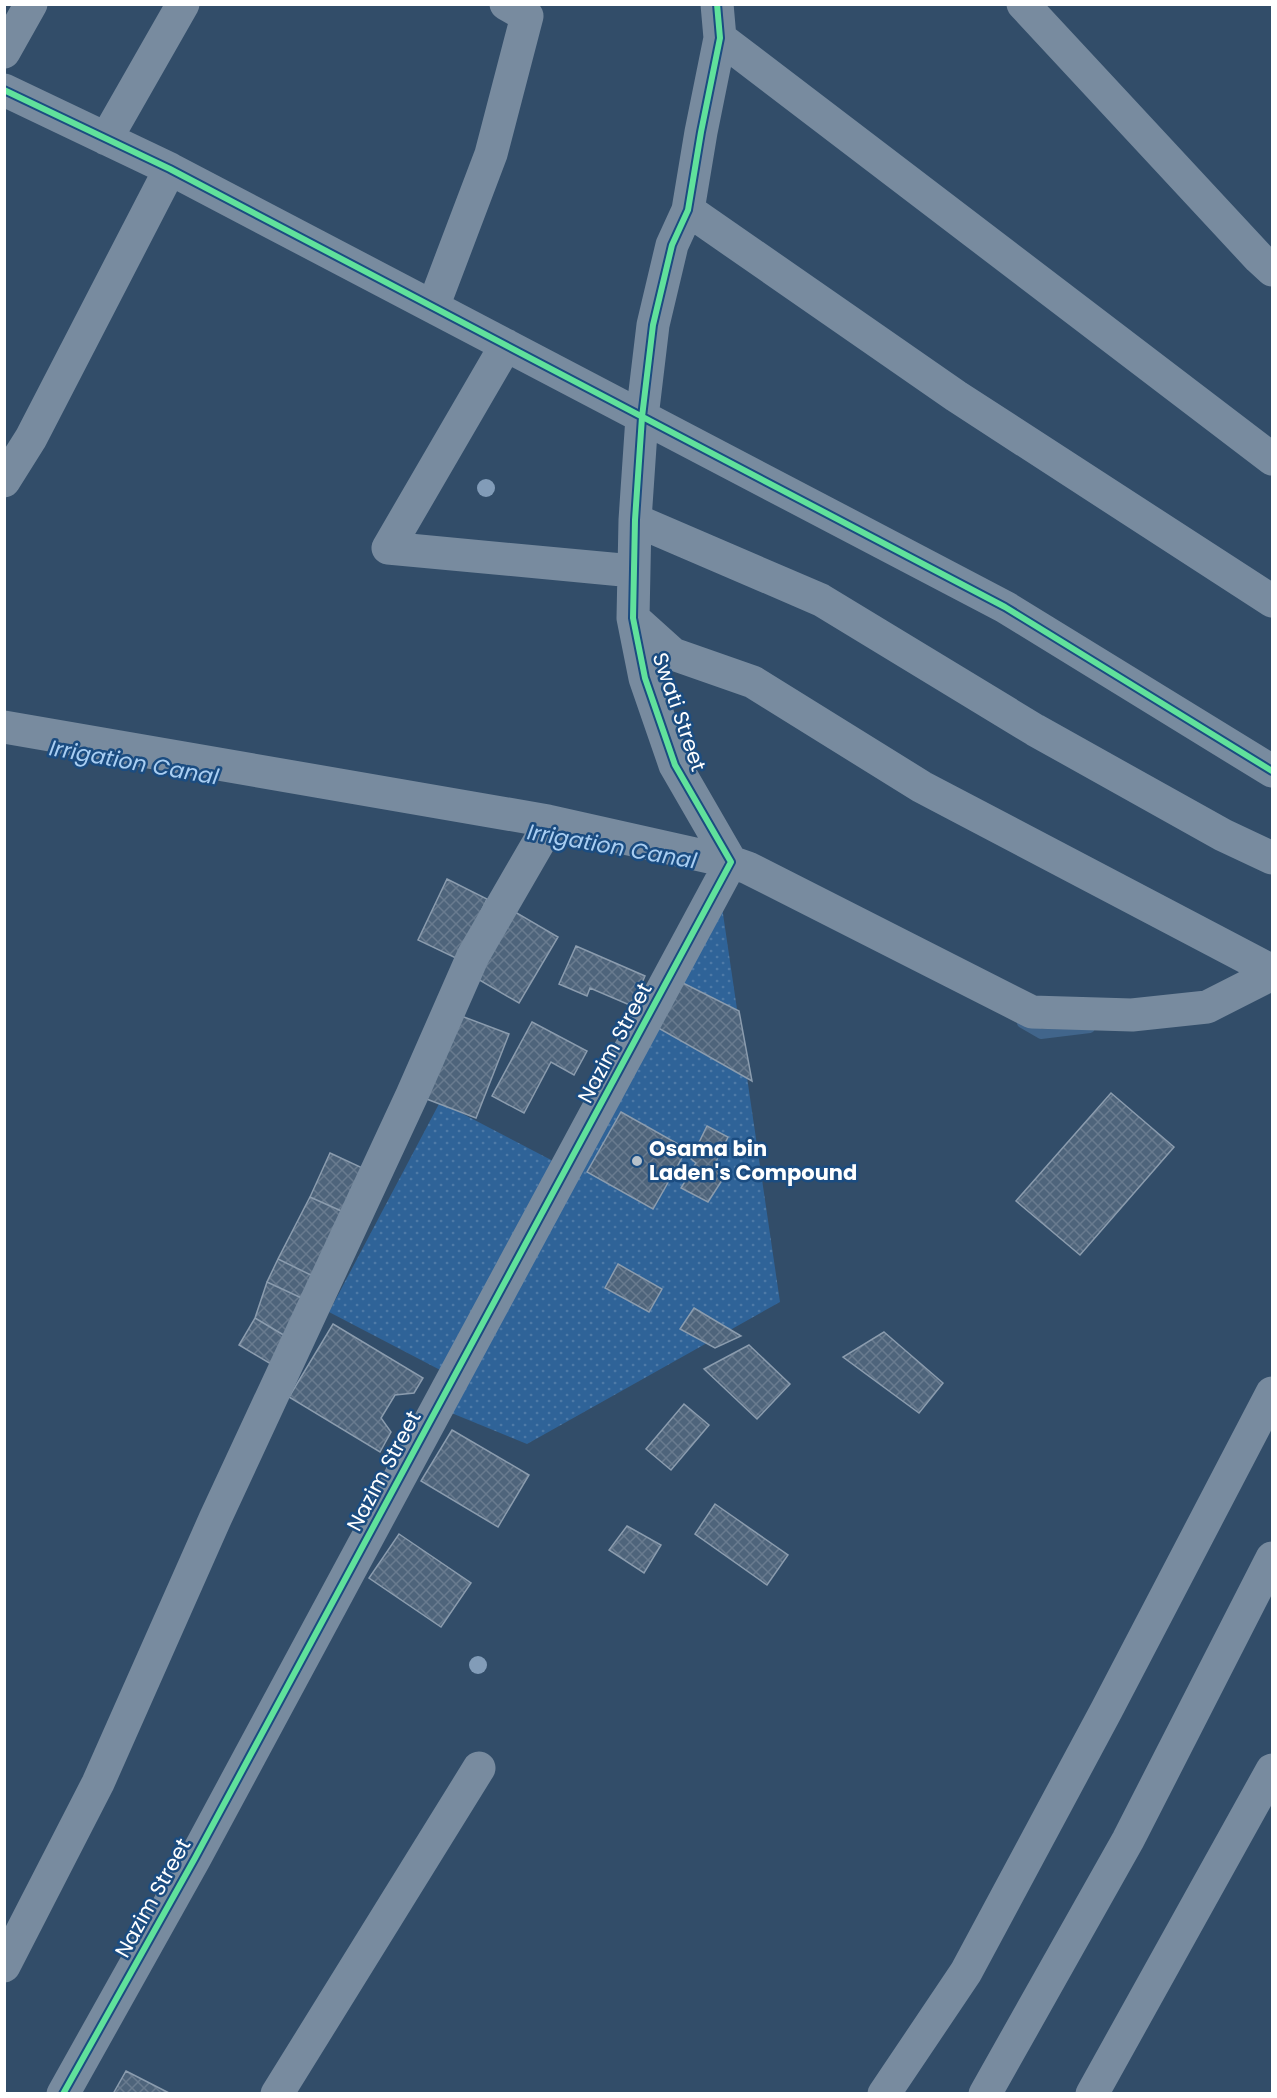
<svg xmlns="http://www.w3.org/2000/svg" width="1277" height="2098" font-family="Poppins,sans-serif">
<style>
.grass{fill:url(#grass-dots)}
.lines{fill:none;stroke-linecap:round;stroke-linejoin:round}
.stream{stroke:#41658b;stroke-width:10}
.building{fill:url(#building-cross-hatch);stroke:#8b9cae;stroke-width:1.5}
.minor{stroke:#788b9f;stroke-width:33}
.cycleway-casing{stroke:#1b4c80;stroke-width:10}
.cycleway{stroke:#60e19b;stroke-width:6}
.tree{fill:#829cb8}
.poi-dot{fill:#b7c1ca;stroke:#1b4c80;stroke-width:2}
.labels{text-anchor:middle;stroke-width:5;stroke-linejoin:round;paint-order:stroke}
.street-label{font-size:21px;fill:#fff;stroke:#1b4c80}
.poi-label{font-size:21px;font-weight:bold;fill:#fff;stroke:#1b4c80;text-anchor:start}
.water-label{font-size:22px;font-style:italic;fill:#a9cef2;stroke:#1b4c80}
</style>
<defs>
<pattern id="grass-dots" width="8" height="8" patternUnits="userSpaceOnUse" patternTransform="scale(1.5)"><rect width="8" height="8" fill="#2f6398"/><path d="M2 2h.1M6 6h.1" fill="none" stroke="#4e7aa7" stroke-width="1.8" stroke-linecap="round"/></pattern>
<pattern id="building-cross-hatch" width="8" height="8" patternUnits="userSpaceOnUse" patternTransform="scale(1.5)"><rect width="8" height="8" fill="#4e647b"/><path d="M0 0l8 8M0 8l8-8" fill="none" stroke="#697b8f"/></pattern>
</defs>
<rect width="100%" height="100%" fill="#324d69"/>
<!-- grass -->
<path class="grass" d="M722,907L780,1302L527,1444L449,1412Z
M440,1102L555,1162L444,1372L329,1312Z"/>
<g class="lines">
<!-- stream -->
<path class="stream" d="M1022,1023L1041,1034L1090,1028"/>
</g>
<!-- building -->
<path class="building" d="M447,879L487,899L458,959L418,940Z
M503,905L558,937L519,1003L464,971Z
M576,946L645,976L632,1006L590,988L587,996L559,984Z
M677,980L739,1011L752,1081L653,1025Z
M456,1014L509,1034L476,1118L424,1098Z
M532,1022L587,1051L574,1075L551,1062L524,1113L492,1096Z
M1111,1093L1174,1147L1080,1255L1016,1201Z
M621,1112L687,1149L653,1209L587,1172Z
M707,1126L728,1137L713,1168L726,1174L708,1202L681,1188L696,1163L691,1159Z
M330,1153L369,1171L348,1214L310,1197Z
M310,1197L348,1214L319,1279L278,1259Z
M278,1259L319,1279L308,1301L267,1282Z
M618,1264L662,1289L649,1312L605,1288Z
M267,1282L308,1301L292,1340L255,1318Z
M694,1308L741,1336L715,1348L680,1329Z
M255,1318L292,1340L276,1367L239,1345Z
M333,1324L423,1378L414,1393L395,1395L381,1418L391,1432L380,1452L289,1397Z
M884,1332L943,1383L919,1413L843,1357Z
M749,1345L790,1384L757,1419L704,1369Z
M684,1404L709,1425L671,1470L646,1449Z
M452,1430L529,1475L498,1527L421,1481Z
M715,1504L788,1555L767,1585L695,1534Z
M627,1526L661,1545L644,1573L609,1550Z
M399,1534L471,1583L441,1627L369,1578Z
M126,2071L171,2094H113Z"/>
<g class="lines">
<!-- minor -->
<path class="minor" d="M1023,4L1259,258L1272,270
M720,38L1272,459
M4,52L31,4
M4,90L170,169L1005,607L1272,771
M106,139L183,4
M688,210L956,396L1272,601
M433,307L491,154L527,16L506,4
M506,345L388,548L633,571
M4,481L31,438L170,169
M635,520L821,600L1035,730L1223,835L1272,858
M633,618L673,654L753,682L922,787L1272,971
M4,727L548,821L731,862L748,868L1032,1012L1132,1015L1207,1007L1272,974
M4,1966L98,1783L215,1519L412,1095L473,956L543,835L548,821
M63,2094L195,1858L731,862L675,765L645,678L633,618L635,520L642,417L653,325L672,245L688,210L701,132L720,38L717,4
M277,2094L479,1768
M884,2094L966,1972L1106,1711L1272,1393
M985,2094L1128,1840L1272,1558
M1092,2094L1272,1770"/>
<defs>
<path id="cycleway" d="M4,90L170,169L1005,607L1272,771
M63,2094L195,1858L731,862L675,765L645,678L633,618L635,520L642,417L653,325L672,245L688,210L701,132L720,38L717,4"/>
</defs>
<!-- cycleway casing -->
<use href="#cycleway" class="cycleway-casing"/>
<!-- cycleway -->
<use href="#cycleway" class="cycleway"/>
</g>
<!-- trees -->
<g class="tree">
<circle cx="486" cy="488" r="9"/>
<circle cx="478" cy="1665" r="9"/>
</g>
<!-- markers -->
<circle class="poi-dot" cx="637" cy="1161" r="6"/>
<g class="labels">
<!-- street labels -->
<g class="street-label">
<text transform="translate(679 712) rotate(71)" y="7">Swati Street</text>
<text transform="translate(615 1043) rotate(-62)" y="7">Nazim Street</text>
<text transform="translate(384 1471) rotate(-62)" y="7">Nazim Street</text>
<text transform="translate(153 1898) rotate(-61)" y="7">Nazim Street</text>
</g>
<!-- poi labels -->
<g class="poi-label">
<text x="649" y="1156">Osama bin<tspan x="649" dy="24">Laden's Compound</tspan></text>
</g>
<!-- water labels -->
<g class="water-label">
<text transform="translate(134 762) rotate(10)" y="8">Irrigation Canal</text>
<text transform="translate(612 846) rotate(10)" y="8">Irrigation Canal</text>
</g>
</g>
<!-- border -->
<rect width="1277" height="2098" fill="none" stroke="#ffffff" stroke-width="12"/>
</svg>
